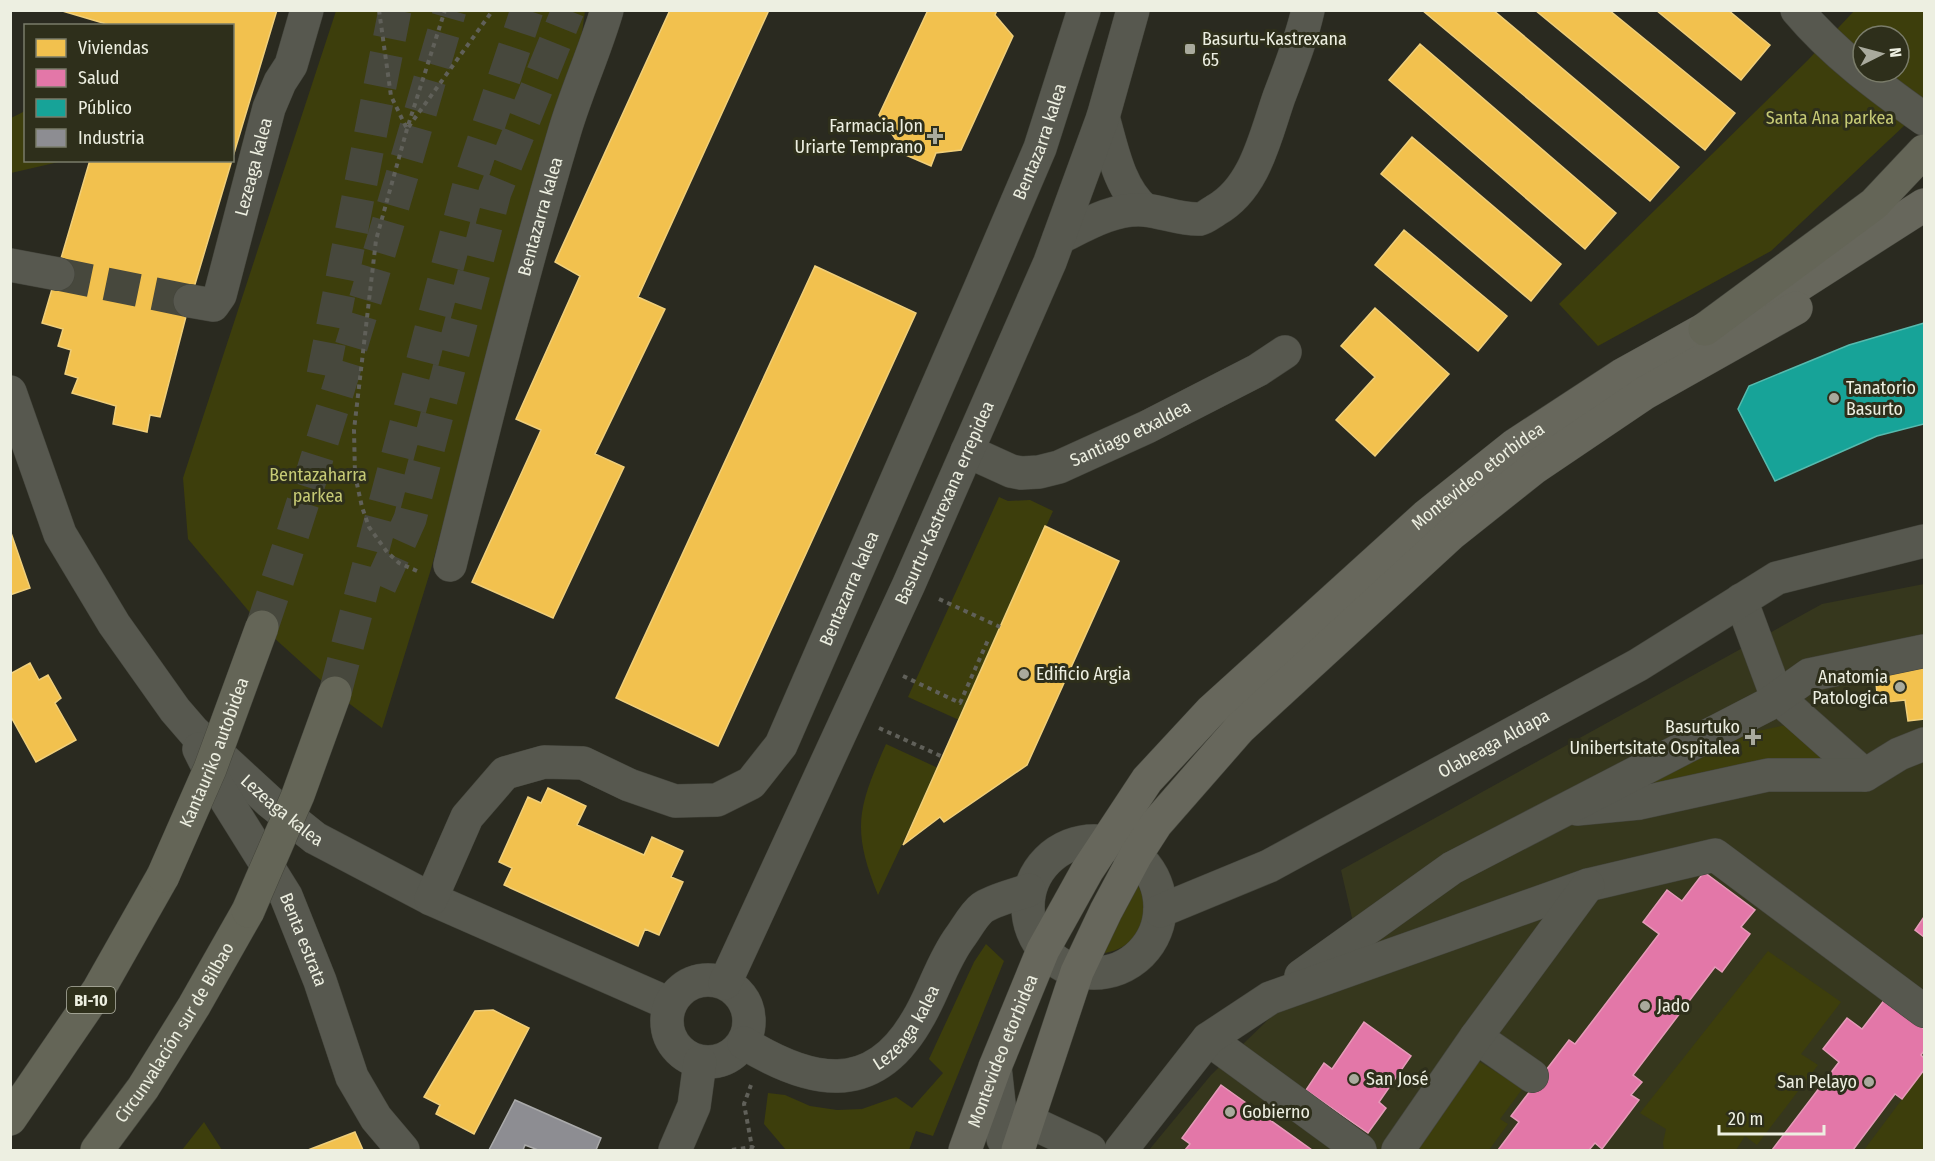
<svg xmlns="http://www.w3.org/2000/svg" width="1935" height="1161" font-family="'Fira Sans Condensed',sans-serif">
<style>
.built{fill:#36371d}
.green{fill:#3d3e0c;fill-rule:evenodd}
.homes{fill:#f2c14e;stroke:#f0cf7a;stroke-width:1.5}
.health{fill:#e377a8;stroke:#e69bb9;stroke-width:1.5}
.public{fill:#17a398;stroke:#57baae;stroke-width:1.5}
.industry{fill:#8d8d92;stroke:#aaa;stroke-width:1.5}
.lines{fill:none;stroke-linecap:round;stroke-linejoin:round}
.minor-tunnel{stroke:#47483d;stroke-width:33;stroke-dasharray:33 16;stroke-linecap:butt}
.highway-tunnel{stroke:#47483d;stroke-width:33;stroke-dasharray:33 16;stroke-linecap:butt}
.minor-casing{stroke:#44453c;stroke-width:34}
.major-casing{stroke:#44453c;stroke-width:34}
.highway-casing{stroke:#44453c;stroke-width:34}
.path{stroke:#606059;stroke-width:4;stroke-dasharray:4.5 4.5;stroke-linecap:butt}
.minor{stroke:#57584f;stroke-width:33}
.major{stroke:#67675c;stroke-width:33}
.highway{stroke:#646557;stroke-width:33}
.highway-bridge-casing{stroke:#44453c;stroke-width:34;stroke-linecap:butt}
.highway-bridge{stroke:#646557;stroke-width:33}
.poi-dot{fill:#a9aa9d;stroke:#2e2f1b;stroke-width:2}
.labels{text-anchor:middle;stroke-width:6;stroke-linejoin:round;paint-order:stroke}
.shield{fill:#2e2f1b;stroke:#b4b5a6;stroke-width:1.5}
.shield-label{font-size:16px;font-weight:bold;fill:#edefe1}
.poi-label{font-size:18px;fill:#edefe1;stroke:#2e2f1b;text-anchor:start}
.park-label{font-size:18px;fill:#c6ca75;stroke:#2e2f1b}
.street-label{font-size:18px;fill:#edefe1;stroke:#2e2f1b}
</style>
<rect width="100%" height="100%" fill="#2a2a20"/>
<!-- built -->
<path class="built" d="M1924,584V1150H1149L1211,1075L1356,935L1341,870L1822,604Z"/>
<!-- green -->
<path class="green" d="M336,11H585L578,62L504,298L431,569L382,728L335,693L262,627L188,539L183,478Z
M1854,11H1924V107L1771,251L1598,346L1559,304L1808,60ZM1863,36H1899V72H1863Z
M25,111L26,160L63,161L11,173V118Z
M999,497L1008,501L1030,500L1053,511L959,720L908,697Z
M1786,725L1830,759L1621,796L1725,738Z
M886,744L938,768L878,895C851,828 858,808 886,744Z
M1136,882C1157,916 1139,949 1099,954Z
M986,944L1004,961L933,1136L916,1131L909,1150H786L764,1124L768,1093L785,1095L810,1106L837,1110L862,1109L896,1097L912,1108L943,1073L929,1059L974,962Z
M1768,951L1841,1002L1801,1054L1818,1065L1757,1145L1745,1136L1736,1150H1664L1663,1143L1666,1129L1640,1113Z
M1478,1061L1523,1088L1500,1119L1508,1124L1489,1150H1413Z
M1924,1070V1150H1864Z
M204,1122L222,1150H182Z"/>
<!-- homes -->
<path class="homes" d="M59,10H277L232,160V26H113Z
M670,10H769L638,297L665,309L595,454L624,467L553,618L472,582L541,430L516,419L580,276L555,262Z
M928,10H997L995,15L1013,36L961,150L936,153L931,166L892,149L896,140L879,115Z
M1422,10H1493L1679,167L1650,201Z
M1535,10H1609L1735,113L1705,150Z
M1656,10H1728L1770,45L1741,80Z
M1420,44L1616,213L1585,249L1389,80Z
M1412,137L1561,264L1531,301L1381,174Z
M90,160H232L190,301L160,417L150,415L147,432L113,424L116,406L72,393L78,378L65,374L71,350L58,346L63,329L42,323Z
M1404,230L1507,316L1478,351L1375,265Z
M815,266L916,313L718,746L616,698Z
M1375,308L1449,374L1375,456L1336,420L1375,377L1341,346Z
M1045,526L1119,561L1027,765L944,822L940,817L903,845Z
M10,530L30,588L10,595Z
M30,663L39,680L48,675L61,698L55,703L76,740L36,762L10,715V674Z
M1924,667V719L1908,721L1905,700L1878,703L1875,673Z
M548,788L586,806L577,825L644,855L652,837L683,851L671,877L683,882L659,935L645,929L638,946L504,885L512,868L499,862L528,797L541,803Z
M493,1010L529,1028L474,1134L436,1114L440,1105L424,1097L475,1011Z
M355,1132L363,1150H308Z"/>
<!-- health -->
<path class="health" d="M1704,872L1755,910L1741,927L1750,934L1722,972L1715,967L1633,1075L1642,1082L1631,1095L1639,1100L1602,1149L1595,1143L1589,1150H1498L1519,1122L1511,1116L1569,1040L1575,1044L1659,934L1643,922L1667,890L1682,901Z
M1924,917V937L1915,930Z
M1885,999L1924,1029V1051L1921,1055L1924,1058V1070L1902,1099L1895,1094L1853,1150H1772L1839,1062L1823,1049L1847,1018L1862,1029Z
M1364,1022L1411,1056L1379,1102L1386,1108L1368,1133L1306,1090L1324,1063L1332,1069Z
M1221,1085L1312,1150H1185L1190,1144L1182,1138Z"/>
<!-- public -->
<path class="public" d="M1924,323V424L1877,436L1775,481L1738,409L1749,386L1849,345Z"/>
<!-- industry -->
<path class="industry" d="M515,1100L601,1138L596,1150H538L525,1145L523,1150H489Z"/>
<g class="lines">
<!-- minor-tunnel -->
<path class="minor-tunnel" d="M58,274L190,301"/>
<!-- highway-tunnel -->
<path class="highway-tunnel" d="M323,375L395,10
M380,586L410,519L495,192L568,10
M262,627C331,423 390,217 450,10
M335,693L470,181L527,10"/>
<defs>
<g id="minor">
<path d="M1797,10C1833,53 1879,87 1924,119"/>
<path d="M1103,117C1112,148 1119,189 1145,210"/>
<path d="M1059,238C1085,225 1115,207 1145,210C1163,212 1182,220 1200,219C1205,218 1211,213 1216,210C1255,188 1265,137 1279,97C1290,68 1301,41 1308,10"/>
<path d="M10,265L58,274"/>
<path id="s1" d="M190,301L213,305L220,295L269,108L280,82L291,65L307,10"/>
<path id="s2" d="M10,392L60,534L114,624L175,710L194,732L270,802L315,838L431,899L670,1004"/>
<path id="s3" d="M967,451L1011,471L1021,473L1039,472L1059,467L1147,427L1258,370L1285,352"/>
<path id="s4" d="M450,565C486,419 522,274 565,130C577,90 595,51 607,10"/>
<path d="M1741,600L1777,697L1865,775"/>
<path id="s5" d="M199,749L218,787L286,896L320,981L352,1077L376,1118L403,1150"/>
<path d="M1577,809L1640,803L1768,775H1865L1899,754L1924,744"/>
<circle cx="1094" cy="907" r="66"/>
<path id="s6" d="M431,899L467,817L505,773L544,762L583,763L629,785L675,801L717,800L751,783L781,745L981,286L1040,148L1084,10"/>
<path id="s7" d="M1160,911L1269,866L1638,665L1777,578L1924,541"/>
<path d="M1301,976L1452,868L1767,705L1809,675L1924,651"/>
<circle cx="708" cy="1021" r="41"/>
<path id="s8" d="M725,983L909,584L1050,262L1103,117L1133,10"/>
<path d="M1476,1037L1532,1076"/>
<path d="M1208,1039L1360,1150"/>
<path id="s9" d="M744,1043C809,1083 871,1098 916,1022C933,995 941,963 960,937C966,929 974,914 982,908C993,900 1016,895 1029,890"/>
<path d="M995,1067L1003,1139L1010,1150"/>
<path d="M1028,1121L1090,1150"/>
<path d="M675,1150L694,1106L700,1062"/>
<path d="M1121,1150L1208,1039L1270,998L1588,885L1715,855L1924,1011"/>
<path d="M1398,1150L1476,1037L1588,885"/>
</g>
<g id="major">
<path id="s10" d="M965,1150L995,1067L1043,950L1062,916L1087,871L1147,780L1211,711L1426,516L1515,445L1622,375L1705,329L1796,287L1924,205"/>
<path d="M1018,1150L1077,972L1106,911L1136,855L1156,824L1240,728L1451,534L1534,468L1645,393L1796,308"/>
</g>
<g id="highway">
<path d="M1705,329L1874,204L1924,151"/>
<path d="M10,1119L99,989L163,876"/>
<path id="s11" d="M97,1150L143,1088L194,1006L248,911"/>
</g>
</defs>
<!-- minor casing -->
<use href="#minor" class="minor-casing"/>
<!-- major casing -->
<use href="#major" class="major-casing"/>
<!-- highway casing -->
<use href="#highway" class="highway-casing"/>
<!-- path -->
<path class="path" d="M379,10L391,96L407,129L493,10
M417,571L399,563L387,552L369,527L362,507L355,475L354,430L376,240L407,129L445,10
M939,599L1000,627
M903,676L960,703L988,640
M879,728L943,757
M732,1150L752,1147L757,1150
M751,1150L752,1147L744,1104L751,1085"/>
<!-- minor -->
<use href="#minor" class="minor"/>
<!-- major -->
<use href="#major" class="major"/>
<!-- highway -->
<use href="#highway" class="highway"/>
<defs>
<g id="highway-bridge">
<path id="s12" d="M163,876L210,769L262,627"/>
<path d="M248,911L298,795L335,693"/>
</g>
</defs>
<!-- highway-bridge casing -->
<use href="#highway-bridge" class="highway-bridge-casing"/>
<!-- highway-bridge -->
<use href="#highway-bridge" class="highway-bridge"/>
</g>
<!-- markers -->
<g class="poi-dot">
<rect x="1184" y="43" width="12" height="12" rx="3"/>
<path d="M932 127h6v6h6v6h-6v6h-6v-6h-6v-6h6z"/>
<circle cx="1834" cy="398" r="6"/>
<circle cx="1024" cy="674" r="6"/>
<circle cx="1900" cy="687" r="6"/>
<path d="M1750 728h6v6h6v6h-6v6h-6v-6h-6v-6h6z"/>
<circle cx="1645" cy="1006" r="6"/>
<circle cx="1354" cy="1079" r="6"/>
<circle cx="1869" cy="1082" r="6"/>
<circle cx="1230" cy="1112" r="6"/>
</g>
<g class="labels">
<!-- shield labels -->
<rect class="shield" x="67" y="987" width="48" height="26" rx="4.5"/>
<g class="shield-label">
<text x="91" y="1006">BI-10</text>
</g>
<!-- poi labels -->
<g class="poi-label">
<text x="1202" y="45">Basurtu-Kastrexana<tspan x="1202" dy="21">65</tspan></text>
<text x="923" y="132" text-anchor="end">Farmacia Jon<tspan x="923" dy="21">Uriarte Temprano</tspan></text>
<text x="1846" y="394">Tanatorio<tspan x="1846" dy="21">Basurto</tspan></text>
<text x="1036" y="680">Edificio Argia</text>
<text x="1888" y="683" text-anchor="end">Anatomia<tspan x="1888" dy="21">Patologica</tspan></text>
<text x="1740" y="733" text-anchor="end">Basurtuko<tspan x="1740" dy="21">Unibertsitate Ospitalea</tspan></text>
<text x="1657" y="1012">Jado</text>
<text x="1366" y="1085">San José</text>
<text x="1857" y="1088" text-anchor="end">San Pelayo</text>
<text x="1242" y="1118">Gobierno</text>
</g>
<!-- park labels -->
<g class="park-label">
<text x="1830" y="124">Santa Ana parkea</text>
<text x="318" y="481">Bentazaharra<tspan x="318" dy="21">parkea</tspan></text>
</g>
<!-- street labels -->
<g class="street-label">
<text dy="6" stroke="none"><textPath href="#s6" startOffset="1112">Bentazarra kalea</textPath></text>
<text dy="6" stroke="none"><textPath href="#s1" startOffset="168">Lezeaga kalea</textPath></text>
<text dy="6" stroke="none"><textPath href="#s4" startOffset="360">Bentazarra kalea</textPath></text>
<text dy="6" stroke="none"><textPath href="#s3" startOffset="176">Santiago etxaldea</textPath></text>
<text dy="6" stroke="none"><textPath href="#s10" startOffset="864">Montevideo etorbidea</textPath></text>
<text dy="6" stroke="none"><textPath href="#s8" startOffset="528">Basurtu-Kastrexana errepidea</textPath></text>
<text dy="6" stroke="none"><textPath href="#s6" startOffset="626">Bentazarra kalea</textPath></text>
<text dy="6" stroke="none"><textPath href="#s7" startOffset="374">Olabeaga Aldapa</textPath></text>
<text dy="6" stroke="none"><textPath href="#s12" startOffset="134">Kantauriko autobidea</textPath></text>
<text dy="6" stroke="none"><textPath href="#s2" startOffset="508">Lezeaga kalea</textPath></text>
<text dy="6" stroke="none"><textPath href="#s5" startOffset="218">Benta estrata</textPath></text>
<text dy="6" stroke="none"><textPath href="#s9" startOffset="190">Lezeaga kalea</textPath></text>
<text dy="6" stroke="none"><textPath href="#s11" startOffset="141">Circunvalación sur de Bilbao</textPath></text>
<text dy="6" stroke="none"><textPath href="#s10" startOffset="106">Montevideo etorbidea</textPath></text>
</g>
</g>
<!-- border -->
<rect width="1935" height="1161" fill="none" stroke="#edefe1" stroke-width="24"/>
<!-- legend -->
<rect x="24" y="24" width="210" height="138" fill="#2e2f1b" stroke="#7a7c6a" stroke-width="1.5"/>
<rect x="36" y="39" width="30" height="18" fill="#f2c14e" stroke="#7a7c6a" stroke-width="1.5"/>
<text x="78" y="54" font-size="18" fill="#edefe1">Viviendas</text>
<rect x="36" y="69" width="30" height="18" fill="#e377a8" stroke="#7a7c6a" stroke-width="1.5"/>
<text x="78" y="84" font-size="18" fill="#edefe1">Salud</text>
<rect x="36" y="99" width="30" height="18" fill="#17a398" stroke="#7a7c6a" stroke-width="1.5"/>
<text x="78" y="114" font-size="18" fill="#edefe1">Público</text>
<rect x="36" y="129" width="30" height="18" fill="#8d8d92" stroke="#7a7c6a" stroke-width="1.5"/>
<text x="78" y="144" font-size="18" fill="#edefe1">Industria</text>
<!-- north arrow -->
<g transform="translate(1881 54) rotate(84)"><circle r="28" fill="#2e2f1b" stroke="#7a7c6a" stroke-width="1.5"/>
<path d="M0-4.5L10 22L0 15L-10 22Z" fill="#a9aa9d"/>
<text y="-9" font-size="16" font-weight="bold" text-anchor="middle" fill="#edefe1">N</text>
</g>
<!-- scale -->
<path d="M1719 1125v9h105v-9" fill="none" stroke="#edefe1" stroke-width="3"/>
<text x="1728" y="1125" font-size="18" fill="#edefe1" stroke="#2e2f1b" stroke-width="4.5" paint-order="stroke">20 m</text>
</svg>
